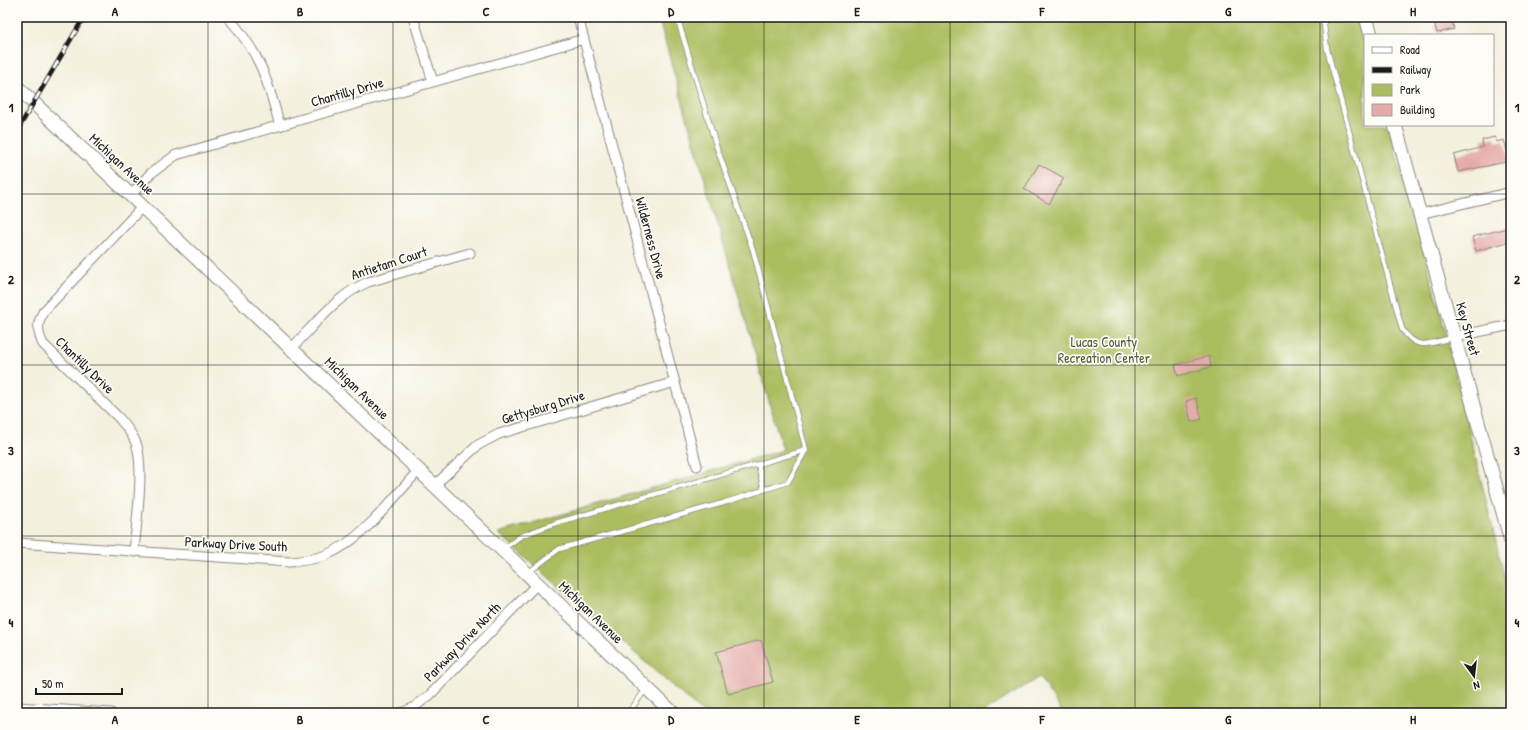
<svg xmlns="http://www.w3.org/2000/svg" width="1528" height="730" font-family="'Patrick Hand',sans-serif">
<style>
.green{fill:#acbd61;stroke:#646c3e}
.building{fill:#e5aba9}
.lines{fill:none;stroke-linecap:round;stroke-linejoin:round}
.lane-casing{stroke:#88867d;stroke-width:6}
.street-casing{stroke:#88867d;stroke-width:11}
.secondary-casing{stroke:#88867d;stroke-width:15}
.lane{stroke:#fff;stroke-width:4.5}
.street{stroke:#fff;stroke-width:9}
.secondary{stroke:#fff;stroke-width:13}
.rail-casing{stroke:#1c1c1c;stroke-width:4.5}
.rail{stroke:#fdfcf7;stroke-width:3;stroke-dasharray:9;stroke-linecap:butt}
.grid{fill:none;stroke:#1c1c1c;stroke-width:1;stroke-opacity:0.55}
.labels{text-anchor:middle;stroke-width:3.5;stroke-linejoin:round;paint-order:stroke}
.street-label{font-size:14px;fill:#1c1c1c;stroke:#fdfcf7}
.park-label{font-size:14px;fill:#565c38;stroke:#fdfcf7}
.neatline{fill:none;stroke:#1c1c1c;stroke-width:1.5}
.grid-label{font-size:13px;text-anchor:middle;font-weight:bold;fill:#1c1c1c}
</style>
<rect width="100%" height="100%" fill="#fdfcf7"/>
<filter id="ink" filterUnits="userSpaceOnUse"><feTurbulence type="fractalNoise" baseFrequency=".025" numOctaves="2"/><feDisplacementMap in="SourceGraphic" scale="8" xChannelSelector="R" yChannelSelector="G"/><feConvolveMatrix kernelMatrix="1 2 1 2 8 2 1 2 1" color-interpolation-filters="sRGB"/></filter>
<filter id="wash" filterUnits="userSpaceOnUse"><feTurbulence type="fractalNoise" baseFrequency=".012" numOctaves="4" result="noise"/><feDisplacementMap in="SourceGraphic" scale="16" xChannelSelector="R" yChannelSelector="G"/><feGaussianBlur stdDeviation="0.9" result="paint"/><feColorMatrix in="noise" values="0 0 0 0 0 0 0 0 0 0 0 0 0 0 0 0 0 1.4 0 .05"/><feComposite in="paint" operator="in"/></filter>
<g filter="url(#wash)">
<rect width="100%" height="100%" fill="#f4f0de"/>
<!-- green -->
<path class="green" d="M658,17H1358L1365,41V125H1388L1441,314L1511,604V713H1063L1039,677L983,713H703L498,533L783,450Z"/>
<g id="blocks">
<!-- building -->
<path class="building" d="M1433,17H1451L1454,29L1437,33Z
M1495,137L1496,142L1504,140L1510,161L1458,172L1454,155L1483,147L1482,140Z
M1039,164L1064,178L1049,204L1024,189Z
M1511,227V241L1476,251L1472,237Z
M1209,356L1211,367L1178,376L1175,365Z
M1196,398L1202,419L1191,422L1186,401Z
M761,640L773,682L728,694L716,652Z"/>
</g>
</g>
<g filter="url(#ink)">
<use href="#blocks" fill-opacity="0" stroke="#88867d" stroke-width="1"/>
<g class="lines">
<defs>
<path id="lane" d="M1323,17L1327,49L1402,329C1418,352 1428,343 1452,338
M758,464L764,490
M503,549L521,536L556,523L806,450
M529,572L559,549L723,503L788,482L806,450L753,250L716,145L677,17
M629,712L646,689"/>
<path id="street" d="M228,17C261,55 267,79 280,126
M413,17L433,82
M578,17L697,466
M131,195L150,174L176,155L584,39
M1420,214L1511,192
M1454,337L1511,325
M292,348C315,324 337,295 368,282L470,253
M435,485L478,445L499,434L675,382
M17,543L289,562C301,561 314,560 326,555C363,540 392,499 419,470
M134,552C136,524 145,468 136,443C132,433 126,426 119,418L43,344C37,331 37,324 43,312L143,206
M17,707L111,713
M401,713L413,708L430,695L538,583"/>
<path id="secondary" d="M1366,17L1371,35
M17,87L673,713
M1395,125L1511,541"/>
</defs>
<!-- lane casing -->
<use href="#lane" class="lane-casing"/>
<!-- street casing -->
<use href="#street" class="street-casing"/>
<!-- secondary casing -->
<use href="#secondary" class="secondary-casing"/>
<!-- lane -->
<use href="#lane" class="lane"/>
<!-- street -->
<use href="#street" class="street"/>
<!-- secondary -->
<use href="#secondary" class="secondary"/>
<defs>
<path id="rail" d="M17,131L84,17"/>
</defs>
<!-- rail casing -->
<use href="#rail" class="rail-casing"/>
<!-- rail -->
<use href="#rail" class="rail"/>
</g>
</g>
<!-- grid -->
<path class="grid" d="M208,17V713M393,17V713M578,17V713M764,17V713M950,17V713M1135,17V713M1320,17V713M17,194H1511M17,365H1511M17,536H1511"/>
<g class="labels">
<!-- street labels -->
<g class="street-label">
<text transform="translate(347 92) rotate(-16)" y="5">Chantilly Drive</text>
<text transform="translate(122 164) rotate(43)" y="5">Michigan Avenue</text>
<text transform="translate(651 238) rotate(75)" y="5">Wilderness Drive</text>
<text transform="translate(389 263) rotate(-18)" y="5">Antietam Court</text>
<text transform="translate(1468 329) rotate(74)" y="5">Key Street</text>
<text transform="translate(85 365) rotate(44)" y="5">Chantilly Drive</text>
<text transform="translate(357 388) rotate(44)" y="5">Michigan Avenue</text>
<text transform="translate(543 407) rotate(-17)" y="5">Gettysburg Drive</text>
<text transform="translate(236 544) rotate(3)" y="5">Parkway Drive South</text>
<text transform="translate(591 612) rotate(44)" y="5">Michigan Avenue</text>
<text transform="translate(462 642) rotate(-46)" y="5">Parkway Drive North</text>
</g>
<!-- park labels -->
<g class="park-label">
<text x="1104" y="347">Lucas County<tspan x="1104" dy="16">Recreation Center</tspan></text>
</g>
</g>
<!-- margin -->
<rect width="1528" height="730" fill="none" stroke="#fdfcf7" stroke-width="44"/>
<!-- legend -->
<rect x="1364" y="34" width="130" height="92" fill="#fdfcf7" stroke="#a3a29f"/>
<rect x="1372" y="47" width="20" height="6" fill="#ffffff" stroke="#a3a29f"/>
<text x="1400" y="54" font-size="12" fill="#1c1c1c">Road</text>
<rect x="1372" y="67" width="20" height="6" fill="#1c1c1c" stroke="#a3a29f"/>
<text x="1400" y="74" font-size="12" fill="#1c1c1c">Railway</text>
<rect x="1372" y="84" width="20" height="12" fill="#acbd61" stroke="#a3a29f"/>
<text x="1400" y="94" font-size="12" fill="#1c1c1c">Park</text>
<rect x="1372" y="104" width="20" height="12" fill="#e5aba9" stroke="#a3a29f"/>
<text x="1400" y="114" font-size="12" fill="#1c1c1c">Building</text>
<!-- north arrow -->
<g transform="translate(1474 676) rotate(165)" stroke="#fdfcf7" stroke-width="3" paint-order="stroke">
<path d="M0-3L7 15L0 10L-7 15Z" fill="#1c1c1c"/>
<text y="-6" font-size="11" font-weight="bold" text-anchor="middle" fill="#1c1c1c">N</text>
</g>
<!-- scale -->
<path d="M36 688v6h86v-6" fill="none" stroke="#1c1c1c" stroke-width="2"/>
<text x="42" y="688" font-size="12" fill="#1c1c1c" stroke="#fdfcf7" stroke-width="3" paint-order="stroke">50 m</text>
<rect x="22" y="22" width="1484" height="686" class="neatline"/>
<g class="grid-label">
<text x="115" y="16">A</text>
<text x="300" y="16">B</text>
<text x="486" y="16">C</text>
<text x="671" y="16">D</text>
<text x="857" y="16">E</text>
<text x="1042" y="16">F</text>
<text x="1228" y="16">G</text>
<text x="1413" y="16">H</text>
<text x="11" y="112">1</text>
<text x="1517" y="112">1</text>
<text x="11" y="284">2</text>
<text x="1517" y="284">2</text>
<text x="11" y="455">3</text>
<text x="1517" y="455">3</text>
<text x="11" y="627">4</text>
<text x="1517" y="627">4</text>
<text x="115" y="724">A</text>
<text x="300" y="724">B</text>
<text x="486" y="724">C</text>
<text x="671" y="724">D</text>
<text x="857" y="724">E</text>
<text x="1042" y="724">F</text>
<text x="1228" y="724">G</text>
<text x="1413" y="724">H</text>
</g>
</svg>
